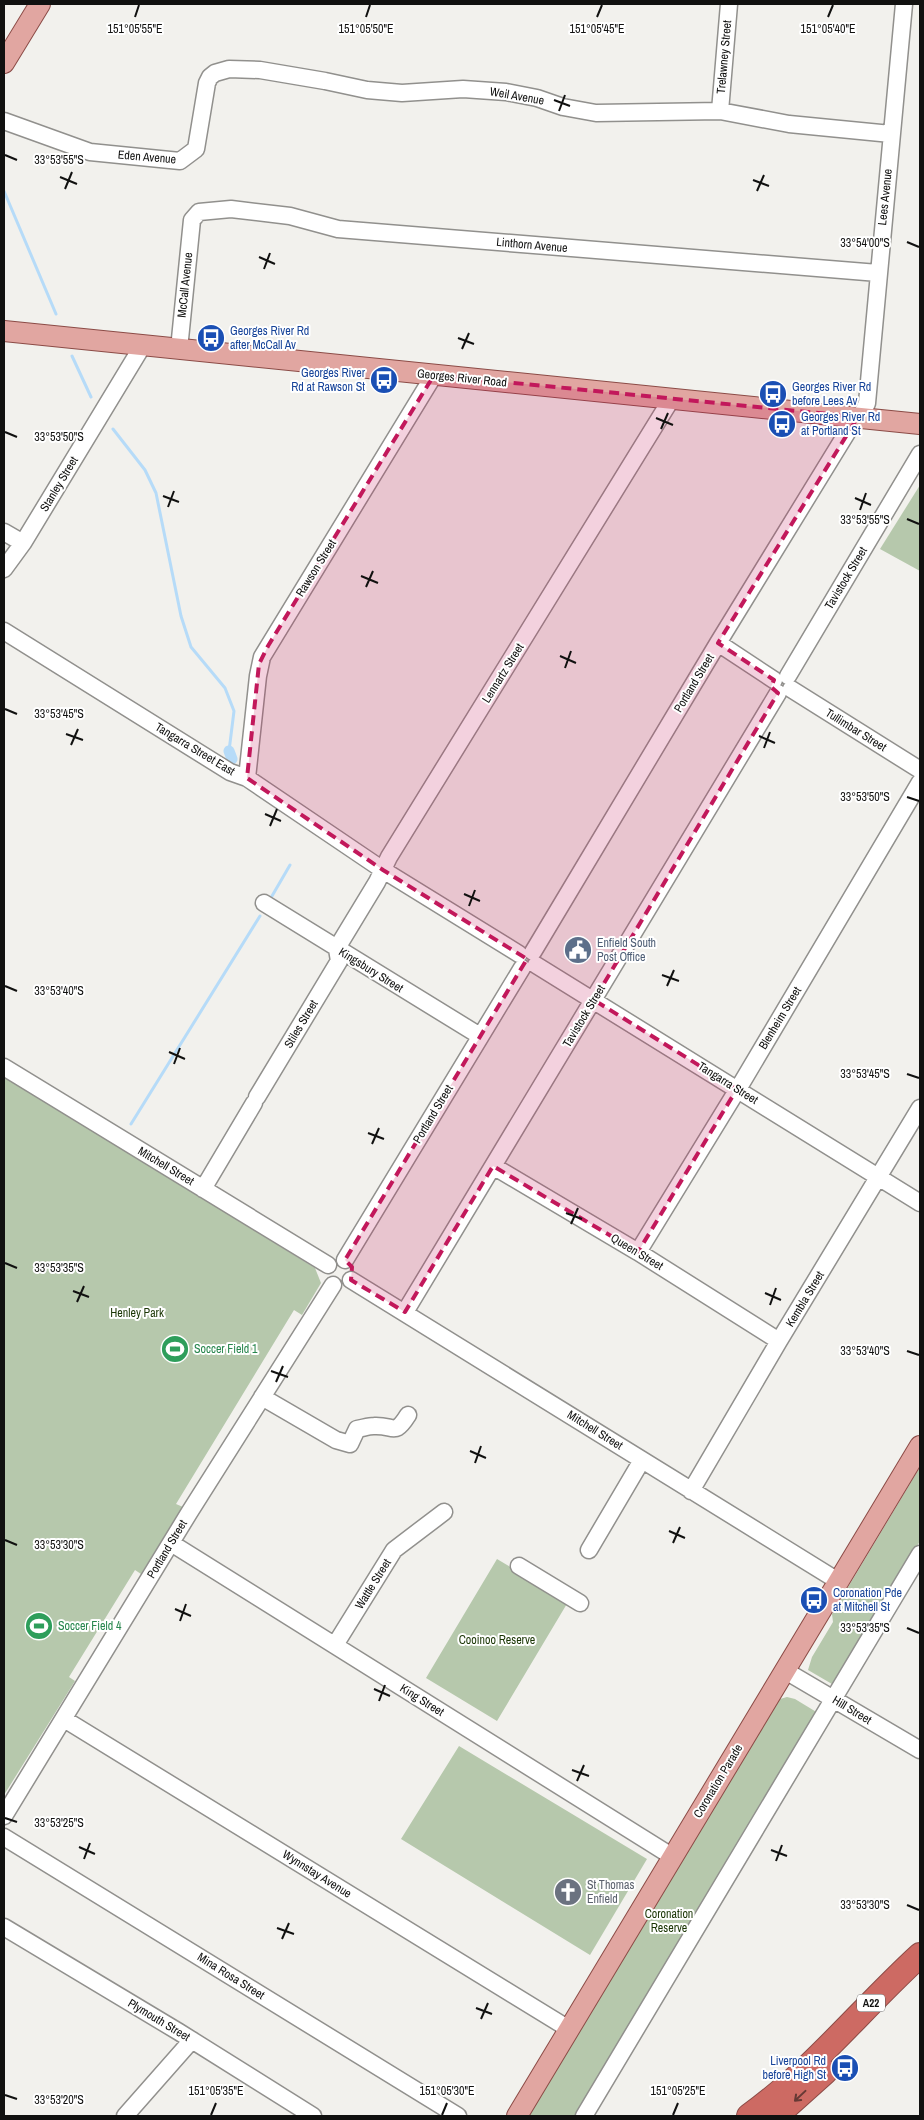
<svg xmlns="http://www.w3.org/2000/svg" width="924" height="2120" font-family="'Archivo Narrow',sans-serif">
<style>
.green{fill:#b6c8ac}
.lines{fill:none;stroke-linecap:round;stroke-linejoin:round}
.stream{stroke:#b6dbf8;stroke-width:3}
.canal{stroke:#b6dbf8;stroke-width:11}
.minor-casing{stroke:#91908d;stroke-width:19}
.major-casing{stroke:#8b4b46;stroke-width:22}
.highway-casing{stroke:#8b4b46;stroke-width:26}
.minor{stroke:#fff;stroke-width:16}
.major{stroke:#e1a6a1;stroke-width:20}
.highway{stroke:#cd6a63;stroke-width:24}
.oneway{stroke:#663935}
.marked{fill:#c2185b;fill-opacity:0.2;stroke:#c2185b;stroke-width:4;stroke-dasharray:10 6;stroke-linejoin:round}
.ticks{fill:none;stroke:#111110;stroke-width:2}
.labels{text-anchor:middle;stroke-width:4;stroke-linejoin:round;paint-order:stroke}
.shield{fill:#fff;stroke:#585858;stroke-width:1}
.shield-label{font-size:11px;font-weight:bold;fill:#111110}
.street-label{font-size:12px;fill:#111110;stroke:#fff}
.transit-label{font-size:12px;fill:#164399;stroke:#fff;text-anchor:start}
.service-label{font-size:12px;fill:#4e5e75;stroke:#fff;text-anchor:start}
.park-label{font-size:12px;fill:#1a3504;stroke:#fff}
.leisure-label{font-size:12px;fill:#27864d;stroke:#fff;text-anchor:start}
.worship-label{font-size:12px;fill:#5b616d;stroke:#fff;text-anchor:start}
.ticks-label{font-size:12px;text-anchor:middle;fill:#111110;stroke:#fff;stroke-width:4;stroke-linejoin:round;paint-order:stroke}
</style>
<rect width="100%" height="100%" fill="#f2f1ed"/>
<!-- green -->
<path class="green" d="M920,485V571L880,549Z
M4,1075L315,1268L321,1283L302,1315L294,1310L176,1504L183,1507L141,1574L135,1570L69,1677L75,1681L4,1795Z
M920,1467V1541L838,1680L832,1684L808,1670L812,1657L833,1622L832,1614Z
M497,1559L568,1602L497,1721L426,1678Z
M787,1697L795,1699L818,1713L577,2116H528L780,1699Z
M459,1746L647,1859L590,1955L401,1839Z"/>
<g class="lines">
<!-- stream -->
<path class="stream" d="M4,191L56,314
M72,356L91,397
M113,429L145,470L156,493L181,616L191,647L225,688L234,711L229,751
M272,896L290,865
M131,1124L260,916"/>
<!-- canal -->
<path class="canal" d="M229,751L232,759"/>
<defs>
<path id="minor" d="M720,111L729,4
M4,121L90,152L180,161L196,149L207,83L210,77L215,73L229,69L260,70L325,81L367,90L402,93L463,89L506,92L537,98L563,107L596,113L720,111L789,124L891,134
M179,349L192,220L199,212L231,209L290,216L338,229L878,273
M4,532L23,543
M4,569L23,543L143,345
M4,631L230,772L247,778L383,870L519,954
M718,643L774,680
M788,676L920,454
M791,689L920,770
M247,778L258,676L262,657L434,375
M264,903L480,1036
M533,952L718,643L848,431L864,410L867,403L904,4
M536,965L920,1203
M4,1067L328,1265
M257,1097L339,961L337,949L340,943L377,882L389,857L672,398
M493,1166L638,1252L779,1341
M203,1189L254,1103
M638,1252L741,1084L920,782
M345,1260L522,968
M351,1280L838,1581
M405,1312L778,693
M262,1397L336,1440L350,1444L357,1429C363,1428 369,1426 374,1426C395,1425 394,1437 408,1415
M691,1491L779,1341L920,1108
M171,1543L673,1857
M589,1550L642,1460
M519,1566L580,1603
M335,1645L394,1550L444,1512
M784,1670L920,1750
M64,1719L569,2029
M4,1816L189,1513L333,1285
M4,1837L458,2116
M4,1927L179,2032L313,2116
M125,2116L192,2040
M584,2116L920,1554"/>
<path id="major" d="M4,63L40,4
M4,331L920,424
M517,2116L920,1446"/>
<path id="highway" d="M749,2116C813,2070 862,2008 920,1955
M776,2116L825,2072"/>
</defs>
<!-- minor casing -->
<use href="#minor" class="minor-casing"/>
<!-- major casing -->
<use href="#major" class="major-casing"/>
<!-- highway casing -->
<use href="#highway" class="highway-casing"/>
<!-- minor -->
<use href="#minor" class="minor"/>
<!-- major -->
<use href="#major" class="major"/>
<!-- highway -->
<use href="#highway" class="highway"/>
</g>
<!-- one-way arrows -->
<defs><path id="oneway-shaft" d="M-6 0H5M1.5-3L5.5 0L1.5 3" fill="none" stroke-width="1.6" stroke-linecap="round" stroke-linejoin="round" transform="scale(1.25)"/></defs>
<use class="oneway" href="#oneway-shaft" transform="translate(800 2096) rotate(137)"/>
<!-- marked area -->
<path class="marked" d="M434,375L858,417L718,643L774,680L771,687L778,693L594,1000L737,1089L638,1252L493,1166L405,1312L351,1280L352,1267L345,1260L527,959L383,870L247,778L259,664L268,646Z"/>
<!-- ticks -->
<path class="ticks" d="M135,17L139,5M366,17L370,5M597,17L602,5M828,17L833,5M554,100L570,106M559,111L565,95M5,155L17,160M60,177L77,184M753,180L769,186M65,189L72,172M757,191L764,175M907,242L919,247M259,257L275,264M264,269L270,253M458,338L474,344M462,349L469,333M656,418L673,425M661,429L668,413M5,432L17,437M163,496L179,502M855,498L871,505M168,507L174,491M860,510L866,493M907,519L919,524M361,576L378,583M366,587L373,571M560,656L576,663M565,668L571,651M5,709L17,714M66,734L83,740M759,736L775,743M71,745L78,729M764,748L770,732M907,797L919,801M265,814L281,821M270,826L277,809M464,894L480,901M469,906L475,890M662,975L679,981M5,986L17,991M667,986L674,970M169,1052L185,1059M174,1064L180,1048M907,1074L919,1078M368,1133L384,1139M372,1144L379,1128M566,1213L582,1219M571,1224L578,1208M5,1263L17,1268M73,1291L89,1297M765,1293L781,1300M77,1302L84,1286M770,1305L776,1288M907,1351L919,1355M271,1371L288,1377M276,1382L283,1366M470,1451L486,1458M475,1463L481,1446M669,1531L685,1538M5,1540L17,1545M673,1543L680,1527M175,1609L191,1616M180,1621L186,1604M907,1628L919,1633M374,1689L390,1696M379,1701L385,1685M572,1770L589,1776M577,1781L584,1765M5,1818L17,1822M79,1847L95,1854M771,1850L787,1856M84,1859L90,1843M776,1861L782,1845M907,1905L919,1910M277,1928L294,1934M282,1939L289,1923M476,2008L492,2014M481,2019L488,2003M5,2095L17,2099M211,2115L216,2103M442,2115L447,2103M673,2115L678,2103"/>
<!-- icons -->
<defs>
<symbol id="bus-disc" viewBox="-11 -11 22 22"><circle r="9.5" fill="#1a4fb4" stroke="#fff"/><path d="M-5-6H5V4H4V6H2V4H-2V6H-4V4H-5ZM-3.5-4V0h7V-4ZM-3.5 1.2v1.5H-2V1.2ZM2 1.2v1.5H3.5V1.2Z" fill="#fff"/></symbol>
<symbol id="civic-disc" viewBox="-11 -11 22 22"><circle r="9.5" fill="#5c6f8a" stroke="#fff"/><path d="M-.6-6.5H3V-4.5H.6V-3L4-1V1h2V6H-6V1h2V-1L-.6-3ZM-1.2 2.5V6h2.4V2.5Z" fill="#fff"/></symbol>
<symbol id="stadium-disc" viewBox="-11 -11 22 22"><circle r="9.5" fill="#2e9e5b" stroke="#fff"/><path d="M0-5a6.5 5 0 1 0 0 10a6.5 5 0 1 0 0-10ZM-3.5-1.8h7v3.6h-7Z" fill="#fff"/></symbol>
<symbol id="church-disc" viewBox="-11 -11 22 22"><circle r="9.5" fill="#6b7280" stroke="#fff"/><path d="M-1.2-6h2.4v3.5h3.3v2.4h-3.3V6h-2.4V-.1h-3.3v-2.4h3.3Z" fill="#fff"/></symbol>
</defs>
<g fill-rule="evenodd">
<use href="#bus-disc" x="195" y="322" width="32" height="32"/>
<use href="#bus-disc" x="368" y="364" width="32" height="32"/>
<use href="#bus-disc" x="757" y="378" width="32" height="32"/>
<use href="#bus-disc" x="766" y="408" width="32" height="32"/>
<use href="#civic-disc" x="562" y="934" width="32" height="32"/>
<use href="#stadium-disc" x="159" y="1333" width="32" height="32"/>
<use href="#bus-disc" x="798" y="1584" width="32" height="32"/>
<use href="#stadium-disc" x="23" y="1610" width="32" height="32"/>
<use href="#church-disc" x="552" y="1876" width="32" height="32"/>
<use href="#bus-disc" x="829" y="2052" width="32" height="32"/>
</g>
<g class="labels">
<!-- shield labels -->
<rect class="shield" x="857" y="1994.5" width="28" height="17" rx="4"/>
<g class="shield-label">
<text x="871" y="2007">A22</text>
</g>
<!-- street labels -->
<g class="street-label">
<text transform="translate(724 57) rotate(-85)" y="4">Trelawney Street</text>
<text transform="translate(517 96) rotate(10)" y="4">Weil Avenue</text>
<text transform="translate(147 157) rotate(5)" y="4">Eden Avenue</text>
<text transform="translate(885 197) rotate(-84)" y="4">Lees Avenue</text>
<text transform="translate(532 245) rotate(5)" y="4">Linthorn Avenue</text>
<text transform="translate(185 285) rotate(-84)" y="4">McCall Avenue</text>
<text transform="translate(462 378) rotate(6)" y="4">Georges River Road</text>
<text transform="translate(59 484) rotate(-59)" y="4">Stanley Street</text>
<text transform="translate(316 568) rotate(-58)" y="4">Rawson Street</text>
<text transform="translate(846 578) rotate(-59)" y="4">Tavistock Street</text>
<text transform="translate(503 673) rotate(-58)" y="4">Lennartz Street</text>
<text transform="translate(694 683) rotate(-59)" y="4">Portland Street</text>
<text transform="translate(856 730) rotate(32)" y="4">Tullimbar Street</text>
<text transform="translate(195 749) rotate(31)" y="4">Tangarra Street East</text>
<text transform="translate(371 970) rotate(32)" y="4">Kingsbury Street</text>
<text transform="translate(584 1016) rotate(-59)" y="4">Tavistock Street</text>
<text transform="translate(780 1018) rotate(-59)" y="4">Blenheim Street</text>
<text transform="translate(301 1024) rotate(-59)" y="4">Stiles Street</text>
<text transform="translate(728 1083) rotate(32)" y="4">Tangarra Street</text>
<text transform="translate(433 1114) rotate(-59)" y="4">Portland Street</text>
<text transform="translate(166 1166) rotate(31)" y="4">Mitchell Street</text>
<text transform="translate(637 1252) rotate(31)" y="4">Queen Street</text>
<text transform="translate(805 1299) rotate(-59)" y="4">Kembla Street</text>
<text transform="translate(595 1430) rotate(32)" y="4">Mitchell Street</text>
<text transform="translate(167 1549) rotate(-59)" y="4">Portland Street</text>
<text transform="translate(373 1584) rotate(-58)" y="4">Wattle Street</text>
<text transform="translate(422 1700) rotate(32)" y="4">King Street</text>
<text transform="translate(852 1710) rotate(31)" y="4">Hill Street</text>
<text transform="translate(718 1781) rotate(-59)" y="4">Coronation Parade</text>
<text transform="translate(317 1874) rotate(32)" y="4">Wynnstay Avenue</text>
<text transform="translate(231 1976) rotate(32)" y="4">Mina Rosa Street</text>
<text transform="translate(159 2020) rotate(31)" y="4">Plymouth Street</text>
</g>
<!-- transit labels -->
<g class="transit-label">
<text x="230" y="335">Georges River Rd<tspan x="230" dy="14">after McCall Av</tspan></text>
<text x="365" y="377" text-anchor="end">Georges River<tspan x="365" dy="14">Rd at Rawson St</tspan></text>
<text x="792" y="391">Georges River Rd<tspan x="792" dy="14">before Lees Av</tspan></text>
<text x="801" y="421">Georges River Rd<tspan x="801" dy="14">at Portland St</tspan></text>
<text x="833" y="1597">Coronation Pde<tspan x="833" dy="14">at Mitchell St</tspan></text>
<text x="826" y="2065" text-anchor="end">Liverpool Rd<tspan x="826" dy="14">before High St</tspan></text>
</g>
<!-- service labels -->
<g class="service-label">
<text x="597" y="947">Enfield South<tspan x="597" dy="14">Post Office</tspan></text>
</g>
<!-- park labels -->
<g class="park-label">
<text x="137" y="1317">Henley Park</text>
<text x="497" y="1644">Cooinoo Reserve</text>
<text x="669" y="1918">Coronation<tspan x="669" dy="14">Reserve</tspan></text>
</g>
<!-- leisure labels -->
<g class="leisure-label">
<text x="194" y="1353">Soccer Field 1</text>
<text x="58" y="1630">Soccer Field 4</text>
</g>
<!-- worship labels -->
<g class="worship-label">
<text x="587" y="1889">St Thomas<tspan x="587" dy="14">Enfield</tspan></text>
</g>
</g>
<g class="ticks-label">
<text x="366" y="33">151°05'50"E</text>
<text x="135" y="33">151°05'55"E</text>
<text x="597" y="33">151°05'45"E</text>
<text x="828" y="33">151°05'40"E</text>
<text x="59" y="164">33°53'55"S</text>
<text x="865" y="247">33°54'00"S</text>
<text x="59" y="441">33°53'50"S</text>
<text x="865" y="524">33°53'55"S</text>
<text x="59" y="718">33°53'45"S</text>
<text x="865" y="801">33°53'50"S</text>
<text x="59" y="995">33°53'40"S</text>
<text x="865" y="1078">33°53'45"S</text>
<text x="59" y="1272">33°53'35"S</text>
<text x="865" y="1355">33°53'40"S</text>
<text x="59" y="1549">33°53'30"S</text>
<text x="865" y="1632">33°53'35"S</text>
<text x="59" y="1827">33°53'25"S</text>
<text x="865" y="1909">33°53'30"S</text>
<text x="216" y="2095">151°05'35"E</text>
<text x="447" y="2095">151°05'30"E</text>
<text x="678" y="2095">151°05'25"E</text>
<text x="59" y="2104">33°53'20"S</text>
</g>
<!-- border -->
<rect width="924" height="2120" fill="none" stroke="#111110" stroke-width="10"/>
</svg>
